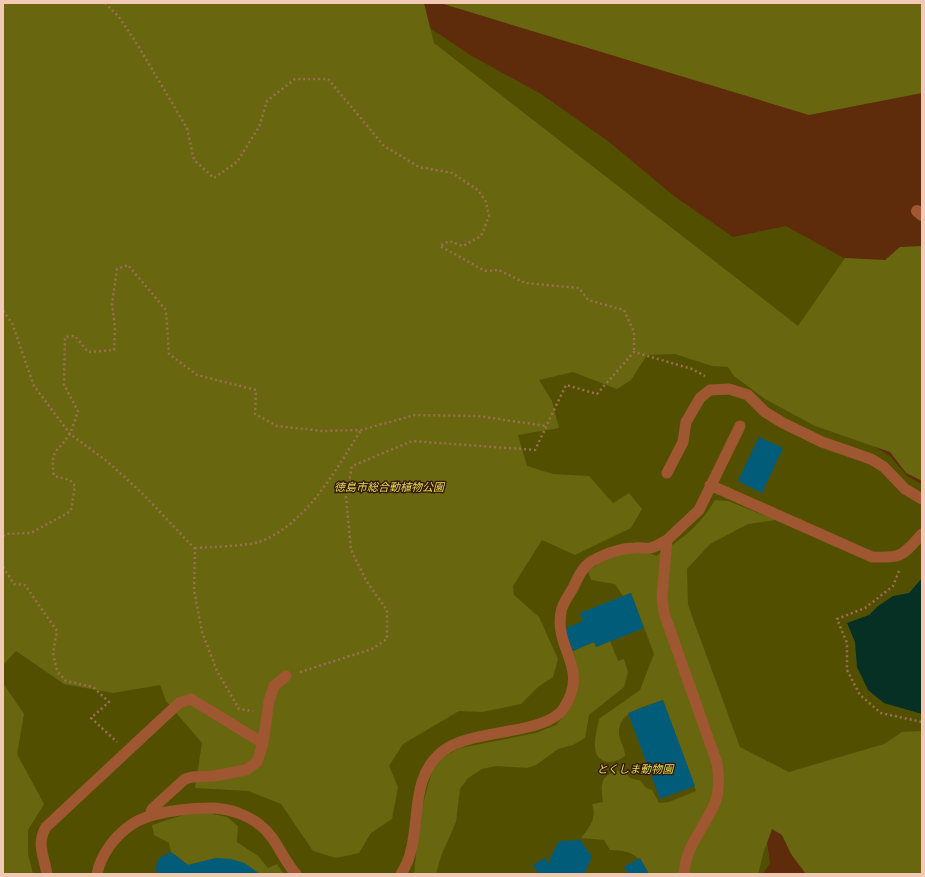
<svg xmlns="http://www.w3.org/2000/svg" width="925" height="877" font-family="'IBM Plex Serif','Noto Sans JP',serif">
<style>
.green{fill:#525000}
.forest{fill:#68660f}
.water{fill:#073024}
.building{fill:#015c79}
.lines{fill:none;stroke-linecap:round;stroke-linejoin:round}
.path{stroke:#9d6e53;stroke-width:2.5;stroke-dasharray:2 3;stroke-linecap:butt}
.lane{stroke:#9e5730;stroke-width:11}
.street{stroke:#9e5730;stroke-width:12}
.labels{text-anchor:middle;stroke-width:3;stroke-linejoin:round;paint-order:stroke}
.park-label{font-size:11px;font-style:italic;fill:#e2df56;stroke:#371909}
</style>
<rect width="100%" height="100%" fill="#5e2b0b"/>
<!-- green -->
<path class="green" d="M3,3L414,17L470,55L541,94L608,141L674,196L733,237L786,226L880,278L869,443L890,456L907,476L922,484V749L764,821L770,863L763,874H3Z"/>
<!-- forest -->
<path class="forest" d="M3,3H424L434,43L798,326L845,258L885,260L900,247L922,246V481L906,473L890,452L815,426L765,399L734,376L728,367L712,366L675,354L647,355L631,380L617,389L573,372L539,380L552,401L559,428L518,435L527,466L553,474L589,476L613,503L629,493L642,509L631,528L575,555L542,540L513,586L514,595L539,617L558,659L553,677L538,687L521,704L482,712L459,711L403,744L389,766L398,787L392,819L371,833L359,853L336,858L313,851L281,804L248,791L195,788L202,743L166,701L160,685L113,693L64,684L16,651L3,665Z
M440,3H922V93L809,115Z
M715,500L728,501L776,520L748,524L710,544L687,569L688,605L740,747L789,772L884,744L902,732L922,731V874H806L791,854L782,835L772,829L764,851L758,874H649C637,854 633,851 610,850L604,840L581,838C590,826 597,819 592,804L603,802C600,782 601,774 623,770L630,778L641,781L646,788L652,790L659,803L669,802L696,791L663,700C647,706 617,711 619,734C620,742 625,748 625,756C620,760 614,762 608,762C587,759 597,732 599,719L640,690L654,654L631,593L623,596L615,584L591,580L588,571C605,558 636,544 656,556C682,539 699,527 715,500Z
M610,641L618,661L624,659L628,672L624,687L589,715L585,738L573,745L558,749L536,765L527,768L496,766L482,769L468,778L460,789L456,822L441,856L436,874H414L420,815L433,767L445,756L460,748L536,733L556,725L568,711L576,696L578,678L573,651L594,642L596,647Z
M3,683L24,714L17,754L44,804L28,830V854L33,874H3Z
M203,812L227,817L238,826L237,842L258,856L268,868L277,864L284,874H260L244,863L216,858L188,865L171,852L169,843L154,835L152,825L183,815Z"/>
<!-- water -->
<path class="water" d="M922,578V714L884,703L868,690L857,667L855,642L847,623L869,615L878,606L893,596L909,593Z"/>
<!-- building -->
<path class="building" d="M759,437L783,448L762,493L738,481Z
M631,593L644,628L596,647L594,642L573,651L564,629L583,621L580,613Z
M663,700L695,786L660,799L628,713Z
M580,840L592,857L584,874H539L533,865L545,858L548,863L551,862L549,860L559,841Z
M171,852L188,865L216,858L231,859L244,863L260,874H160L155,870L159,858Z
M640,858L649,874H628L624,867Z"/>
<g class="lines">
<!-- path -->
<path class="path" d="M105,3L119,17L137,44L187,128L194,160L214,178L237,162L259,127L267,101L295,79H328L384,146L419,167L452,173L478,190L486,202L489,216L481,236L463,246L449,241L440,246L485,271L499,270L525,283L579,288L588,300L624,310L634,332V352
M3,311L12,323L34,386L70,434L108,462L143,494L195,549L194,590L202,632L217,671L239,709L253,711
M3,536L6,534L31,533L71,511L75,486L70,480L54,476C50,449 56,454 69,435C73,428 75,419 78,411L64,385L65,337L75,336L88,352L114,350L115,328L112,304L117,269L128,265L166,310L169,354L197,375L256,390L255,414L277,426L323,431L361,430L415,415L478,416L546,426
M195,548C210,547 246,546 259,542C307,524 335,471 361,430
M3,567L14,584L25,585L57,631L53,653L57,671L66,681L93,687L109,702L91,718L117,742
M899,571L893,586L865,608L837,619L847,643V670L860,695L881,713L922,722
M300,672L372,649L387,639V610L367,582L351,550L346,497L352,466L412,441L535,450L566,385L597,394L634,352L692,369L705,376"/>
<!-- lane -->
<path class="lane" d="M667,473L683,442L686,422L700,398L710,390L729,389L748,395L765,412L783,423L822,442L871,459L884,467L905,489L922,499
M710,485L872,557C903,558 902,556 922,534
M150,816L152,809L185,779L192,777L214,776L246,770L257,762L263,743L269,701L274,686L286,676
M47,874C44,856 36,844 46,827L179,703L191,699L263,743
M97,874C101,854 115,836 131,825C150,811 192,808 214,808C230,809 248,815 260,825C277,838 282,859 296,874
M401,874C426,837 404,781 443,751C472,728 545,736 564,708C590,667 554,650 561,612C562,604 569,595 573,588C578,578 582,567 592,561C605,554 621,548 635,548C640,547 646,549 650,548C656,547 662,543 667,540
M684,874C686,844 704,829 715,803C720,790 719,776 717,763L664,613L662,597L667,540L699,510L740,426"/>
<!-- street -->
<path class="street" d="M917,211L922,215"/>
</g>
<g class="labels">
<!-- park labels -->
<g class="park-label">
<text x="389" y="491">徳島市総合動植物公園</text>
<text x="635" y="773">とくしま動物園</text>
</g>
</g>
<!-- border -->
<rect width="925" height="877" fill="none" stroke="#f2c9b5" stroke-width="8"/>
</svg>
